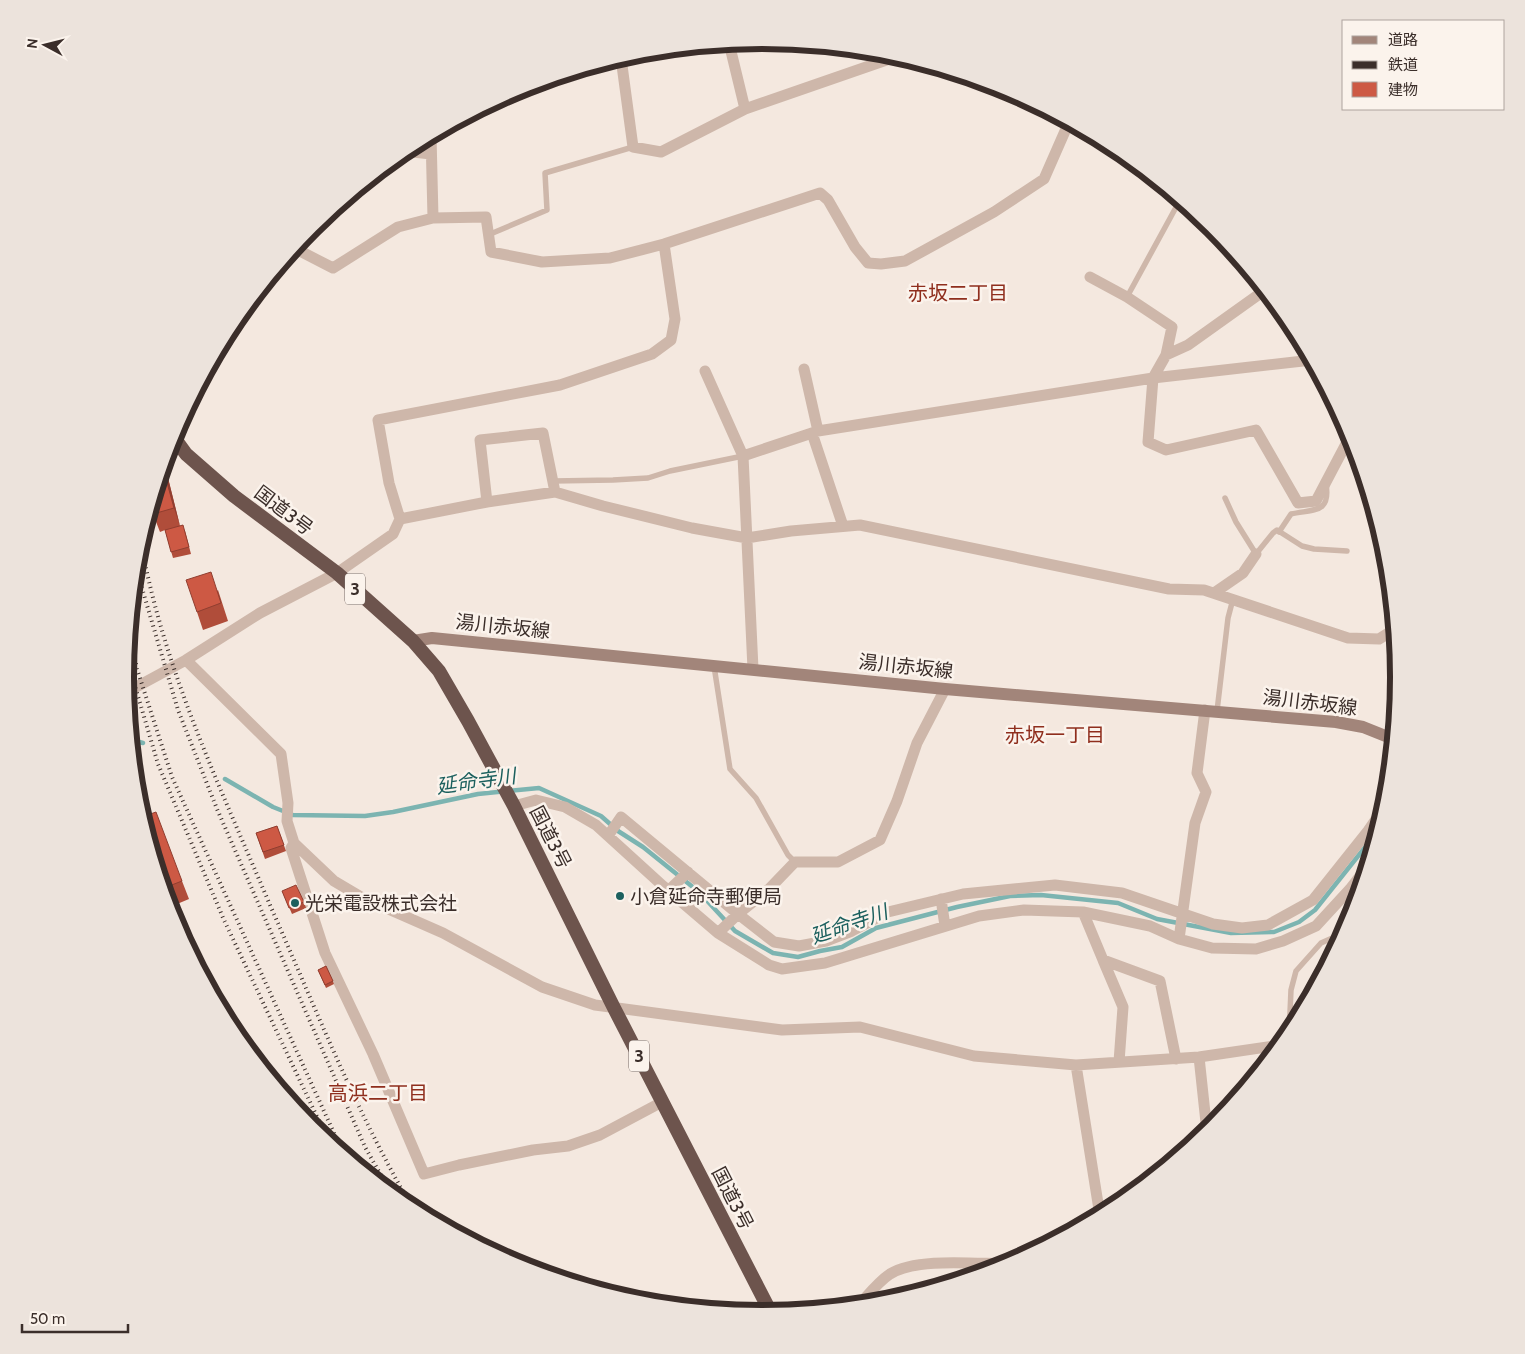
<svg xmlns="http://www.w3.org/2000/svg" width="1525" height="1354" font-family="Cabin,'Noto Sans JP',sans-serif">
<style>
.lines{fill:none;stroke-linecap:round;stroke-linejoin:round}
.stream{stroke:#7cb4b1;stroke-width:4.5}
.service{stroke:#ceb7aa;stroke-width:5.5}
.minor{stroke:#ceb7aa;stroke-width:11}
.secondary{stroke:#a2857a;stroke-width:12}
.trunk{stroke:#6d544d;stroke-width:14}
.rail{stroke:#3b2e2a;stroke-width:4;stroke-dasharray:1 4;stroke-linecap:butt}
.wall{fill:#b04d3a}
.shaded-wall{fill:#903e30}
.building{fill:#cd5944;stroke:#903e30}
.poi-dot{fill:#1c605e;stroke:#fbf3ec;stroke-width:2}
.labels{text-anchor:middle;stroke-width:5;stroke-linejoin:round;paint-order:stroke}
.shield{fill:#fbf3ec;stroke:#756964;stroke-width:1}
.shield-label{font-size:18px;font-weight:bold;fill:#3b2e2a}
.street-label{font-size:19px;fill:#3b2e2a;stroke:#fbf3ec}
.poi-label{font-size:19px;fill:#3b2e2a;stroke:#fbf3ec;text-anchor:start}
.neighbourhood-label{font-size:20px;fill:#8f2e1d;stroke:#fbf3ec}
.water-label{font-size:20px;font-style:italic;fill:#1c605e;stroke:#fbf3ec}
.rim{fill:none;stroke:#3b2e2a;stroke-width:6}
</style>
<rect width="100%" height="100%" fill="#f4e8df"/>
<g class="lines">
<!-- stream -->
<path class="stream" d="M132,740L143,743
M225,779L273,807L293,815L365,816L393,812L478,794L539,788L601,816L618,831L643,847L699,892L735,931L773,953L798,957L820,951L842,947L876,928L957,907L1010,896L1041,895L1118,903L1157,919L1231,933L1274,932L1299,922L1315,910L1378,831"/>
<!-- service -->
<path class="service" d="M488,235L547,210L545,173L633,147
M1127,297L1180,200
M553,481L613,480L648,478L670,471L743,456
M1225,498L1236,522L1256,554L1273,533L1277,530L1302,546L1314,549L1347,551
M1279,532L1291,514C1313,509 1331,514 1326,484
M714,666L730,769L756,798L788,855L795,862
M1217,711L1228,618L1233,599
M1350,890L1352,918
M1289,1035L1291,990L1296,971L1321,943L1339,935L1351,920
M1268,1048L1270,1058"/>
<!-- minor -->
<path class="minor" d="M729,43L745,109
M621,58L633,147L661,152L745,109L898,56
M431,135L433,218L486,217L491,252L542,262L610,258L664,244L820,193L828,200L855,247L868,263L881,264L905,261L994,212L1044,179L1069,122
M404,151L431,154
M294,248L333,268L398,227L433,218
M1090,277L1127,297L1172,327L1166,355L1153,378L1148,442L1166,450L1256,430L1298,503L1316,501L1347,442L1350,432
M1166,355L1188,345L1265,290
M804,369L818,431
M705,371L743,456L753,669
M812,433L843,526
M743,456L818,431L1153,378L1312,360
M487,502L480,440L543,433L555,492
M400,519L487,502L555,492L603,506L692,528L747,538L791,531L860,525L1169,589L1204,590L1348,638L1379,639L1395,629
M1214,593L1243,573L1256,554
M186,660L281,754L288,803L287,821L294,843L334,881L361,897L443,933L542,987L595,1005L782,1030L860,1027L974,1056L1076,1065L1199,1057L1280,1045
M127,692L186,660L260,613L337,573L393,534L400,519L389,483L378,420L560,385L652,354L671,340L675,319L664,244
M514,806L536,800L565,807L596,825L663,886L718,933L769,965L782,969L825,963L979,916L1024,910L1083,912L1150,926L1179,939L1212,948L1256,949L1283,941L1316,926L1350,889L1367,867
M608,836L621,817L738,914L774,942L799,946L826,941L852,931L888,912L963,894L1055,885L1122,893L1213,924L1242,928L1268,925L1313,900L1368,831L1386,805
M294,843L291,848L325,953L373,1054L424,1174L459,1165L533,1150L568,1146L600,1135L662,1102
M668,891L688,872
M941,899L945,926
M1083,912L1103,960L1160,981L1176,1059
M718,933L738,914L769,889L795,862H838L880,840L897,801L917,743L945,689
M1179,939L1195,823L1206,792L1197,773L1205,710
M1103,960L1123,1007L1119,1062
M1199,1057L1207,1132
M1076,1065L1100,1216
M860,1304C869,1294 878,1282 890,1274C917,1257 977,1264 1010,1264"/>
<!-- secondary -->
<path class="secondary" d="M413,641L432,638L945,689L1336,722L1363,727L1393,739"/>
<!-- trunk -->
<path class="trunk" d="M173,436L186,454L234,496L337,573L413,641L439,671L468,721L514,806L613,1006L771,1313"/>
<!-- rail -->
<path class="rail" d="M141,543C164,670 220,787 270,905C315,1007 356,1112 413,1209
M136,568L178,710L217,809L365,1147L391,1193
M130,634L137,669L172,777L343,1153
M127,659L158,764L224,920L328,1140"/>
</g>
<!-- wall -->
<path class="wall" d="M167,474L180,526L185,531L191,554L173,558L165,530L160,532L153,514Z
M218,590L228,621L203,630L197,612Z
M142,817L182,881L189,899L170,907Z
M277,826L286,851L265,859L256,833Z
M282,891L304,902L306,908L292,914Z
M326,966L334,984L326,988L318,970Z"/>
<!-- shaded-wall -->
<path class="shaded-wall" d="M164,466L167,474L180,526L174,508L163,468Z"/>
<!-- building -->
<path class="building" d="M163,468L174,508L153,514L152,507Z
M183,525L189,547L171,552L165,530Z
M211,572L221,603L197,612L186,580Z
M156,812L182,881L164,888L142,817Z
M277,826L284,845L263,852L256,833Z
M296,885L304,902L289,908L282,891Z
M326,966L333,981L325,985L318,970Z"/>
<!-- markers -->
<g class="poi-dot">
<circle cx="620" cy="896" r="5"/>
<circle cx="295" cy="903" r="5"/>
</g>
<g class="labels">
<!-- shield labels -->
<g class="shield">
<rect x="345" y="573.5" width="20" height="31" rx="4"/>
<rect x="629" y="1040.5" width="20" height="31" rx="4"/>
</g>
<g class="shield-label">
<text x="355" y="595">3</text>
<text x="639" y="1062">3</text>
</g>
<!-- street labels -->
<g class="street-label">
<text transform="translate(284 510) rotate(37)" y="7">国道3号</text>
<text transform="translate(503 626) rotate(6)" y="7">湯川赤坂線</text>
<text transform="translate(906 666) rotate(6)" y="7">湯川赤坂線</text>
<text transform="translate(1310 702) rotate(7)" y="7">湯川赤坂線</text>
<text transform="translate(551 837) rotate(63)" y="7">国道3号</text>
<text transform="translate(733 1198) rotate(63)" y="7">国道3号</text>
</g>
<!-- poi labels -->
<g class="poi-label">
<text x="630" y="903">小倉延命寺郵便局</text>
<text x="305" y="910">光栄電設株式会社</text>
</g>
<!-- neighbourhood labels -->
<g class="neighbourhood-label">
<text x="958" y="300">赤坂二丁目</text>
<text x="1055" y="742">赤坂一丁目</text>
<text x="378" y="1100">高浜二丁目</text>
</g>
<!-- water labels -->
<g class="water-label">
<text transform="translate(476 781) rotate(-8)" y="7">延命寺川</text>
<text transform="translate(849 924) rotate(-19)" y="7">延命寺川</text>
</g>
</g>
<!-- crop -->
<path d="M0 0H1525V1354H0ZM134 677a628 628 0 1 1 1256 0a628 628 0 1 1-1256 0Z" fill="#ece3dc" fill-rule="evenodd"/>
<path class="rim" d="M134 677a628 628 0 1 1 1256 0a628 628 0 1 1-1256 0Z"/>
<!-- legend -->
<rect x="1342" y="20" width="162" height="90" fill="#fbf3ec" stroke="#aea49e"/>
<rect x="1352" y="36" width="25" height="8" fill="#a2857a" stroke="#aea49e"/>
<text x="1388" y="45" font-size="15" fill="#3b2e2a">道路</text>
<rect x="1352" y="61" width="25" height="8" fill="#3b2e2a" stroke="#aea49e"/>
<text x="1388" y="70" font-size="15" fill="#3b2e2a">鉄道</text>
<rect x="1352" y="82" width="25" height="15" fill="#cd5944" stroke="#aea49e"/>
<text x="1388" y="95" font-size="15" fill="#3b2e2a">建物</text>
<!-- north arrow -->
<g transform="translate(45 45) rotate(277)" stroke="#fbf3ec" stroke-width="4" paint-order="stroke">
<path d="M0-4L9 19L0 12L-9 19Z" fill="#3b2e2a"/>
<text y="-8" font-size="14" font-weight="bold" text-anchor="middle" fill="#3b2e2a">N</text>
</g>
<!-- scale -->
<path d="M22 1324v8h106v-8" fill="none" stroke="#3b2e2a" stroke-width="2.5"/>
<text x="30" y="1324" font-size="15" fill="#3b2e2a" stroke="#fbf3ec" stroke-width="4" paint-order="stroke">50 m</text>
</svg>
